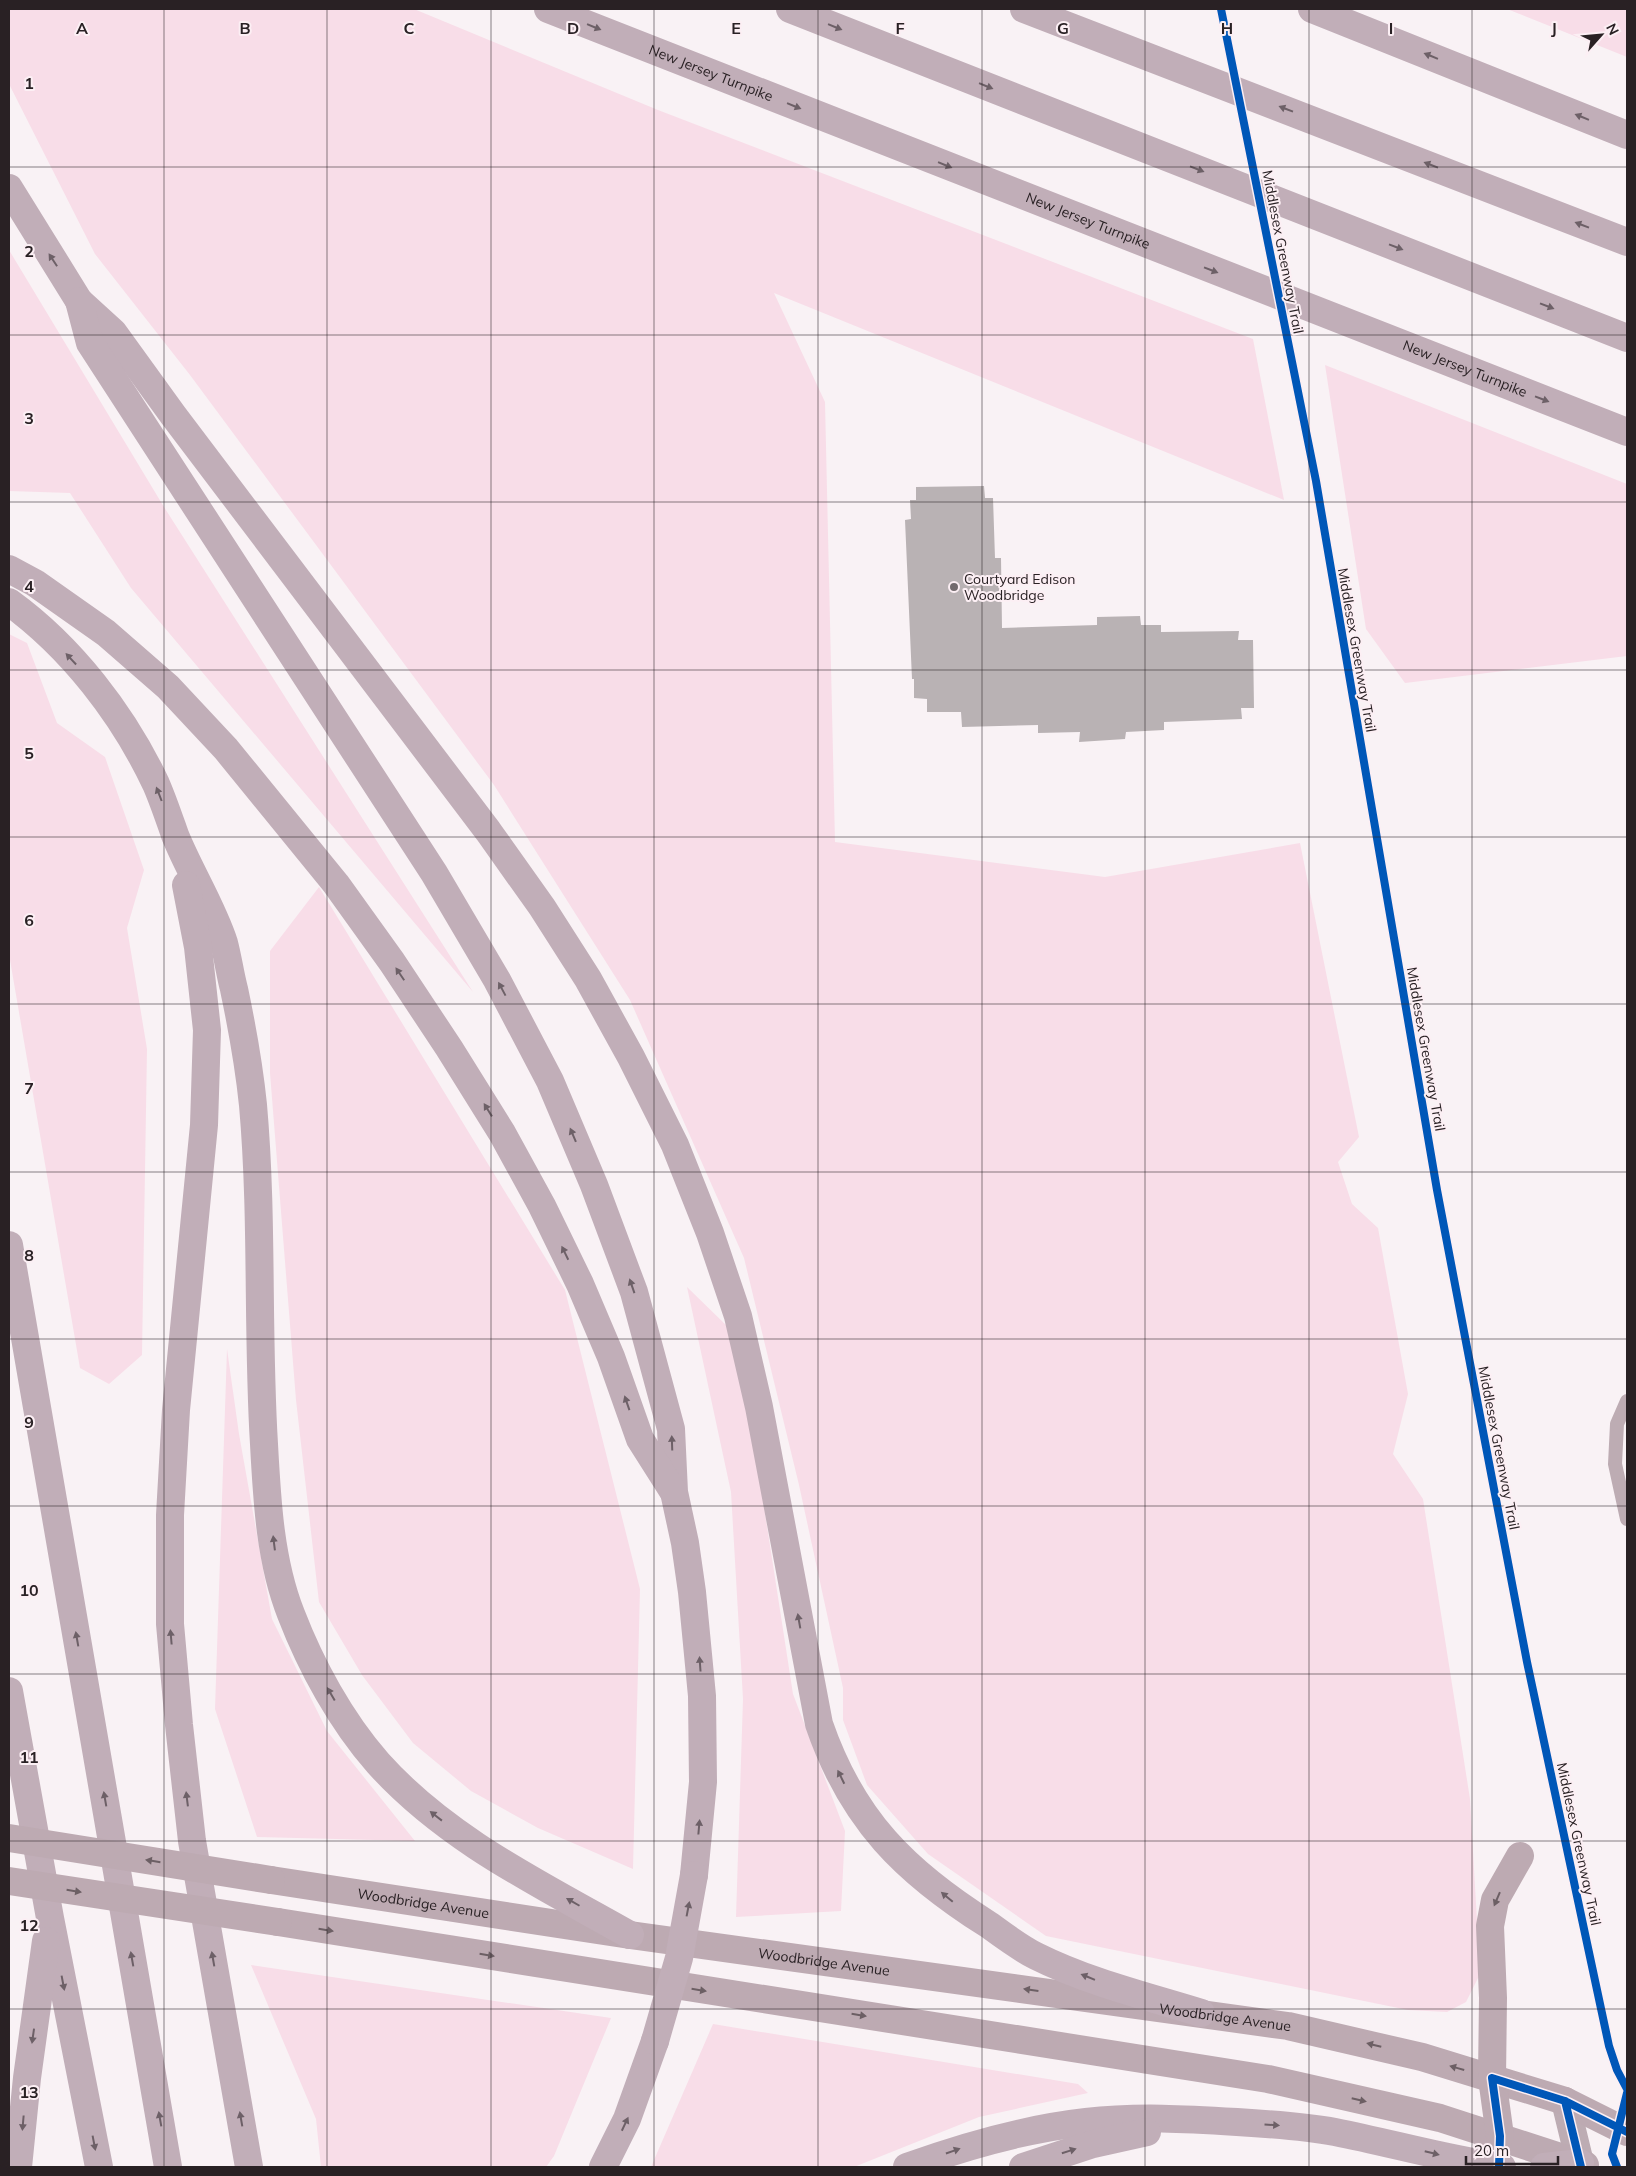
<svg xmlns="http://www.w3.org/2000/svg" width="1636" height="2176" font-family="Mulish,sans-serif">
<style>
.green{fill:#f8dde8}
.building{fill:#b9b2b4}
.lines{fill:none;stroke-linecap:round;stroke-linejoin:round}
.service{stroke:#bdacb3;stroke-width:14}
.minor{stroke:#bdacb3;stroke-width:28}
.secondary{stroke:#bdaab2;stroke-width:28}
.motorway{stroke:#c1aeb8;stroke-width:28}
.secondary-bridge{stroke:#bdaab2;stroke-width:28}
.motorway-bridge{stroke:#c1aeb8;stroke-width:28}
.cycleway-casing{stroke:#fceff4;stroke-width:11}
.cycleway{stroke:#0057b8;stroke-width:8}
.oneway{fill:#6d6067}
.oneway2{fill:#6c5f64}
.grid{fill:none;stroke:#292124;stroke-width:1;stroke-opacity:0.55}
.poi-dot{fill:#726a6d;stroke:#fceff4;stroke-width:2}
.labels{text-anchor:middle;stroke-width:4;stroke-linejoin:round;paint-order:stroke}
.street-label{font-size:14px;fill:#292124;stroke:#fceff4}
.poi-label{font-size:14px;fill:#292124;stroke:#fceff4;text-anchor:start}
.grid-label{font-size:16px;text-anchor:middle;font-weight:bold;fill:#292124;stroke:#fceff4;stroke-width:4;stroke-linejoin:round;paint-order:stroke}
</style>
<rect width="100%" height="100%" fill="#f9f2f5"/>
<!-- green -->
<path class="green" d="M9,9H414L658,110L1253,339L1284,500L774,293L825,402L835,842L1105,877L1300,843L1359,1137L1338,1162L1352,1204L1378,1228L1408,1394L1393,1454L1423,1499L1470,1799L1480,1974L1466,2002L1447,2012L1408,2010L1046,1936L928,1854L867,1785L843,1720V1688L799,1485L744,1258L630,1000L494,785L190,375L95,254L9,84Z
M1507,9H1627V57Z
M9,250L164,507L473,992L131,588L70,493L9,491Z
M1325,365L1627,484V656L1405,683L1366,629Z
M9,634L27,643L57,723L105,757L144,870L127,928L147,1049L142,1355L109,1384L80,1368L9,954Z
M319,887L565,1290L640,1589L633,1869L538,1828L471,1791L413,1743L362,1675L319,1602L296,1400L270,1073V951Z
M687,1287L728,1327L756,1455L793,1694L845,1831L841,1911L736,1917L743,1699L731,1492Z
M227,1349L239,1434L272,1619L327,1731L415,1841L257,1837L215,1709Z
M251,1965L611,2018L554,2156L546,2167H321L316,2119Z
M713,2024L1078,2084L1088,2093L979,2117L854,2167H651Z"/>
<!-- building -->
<path class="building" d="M984,486L985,498H993L995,558H1001L1002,628L1097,625V617L1140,616L1141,625H1161V632L1239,631L1238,640H1253L1254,708H1241L1242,719L1164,722V730L1126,732L1125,739L1079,742L1080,732L1038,733V725L962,727L961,712H927V699L914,698V679H912L905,520L911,519L910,500H916V487Z"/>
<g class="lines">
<!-- service -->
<path class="service" d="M1627,1401L1617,1424L1615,1464L1627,1519"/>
<!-- minor -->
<path class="minor" d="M1565,2101L1581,2167"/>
<!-- secondary -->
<g class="secondary">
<path id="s1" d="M271,1880L630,1935L1288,2026L1422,2057L1565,2101L1627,2132"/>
<path d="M278,1922L1268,2079L1440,2118L1585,2165"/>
<path d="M1500,2136L1492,2078L1493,1998L1490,1926L1495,1900L1520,1856"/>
</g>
<!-- motorway -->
<g class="motorway">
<path id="s2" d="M548,9L1627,432"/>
<path d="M790,9L1627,338"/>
<path d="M1024,9L1627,242"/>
<path d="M1312,9L1627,135"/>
<path d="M9,188L79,301L113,332L173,415L488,831L542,907L588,979L631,1057L675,1145L710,1233L738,1316L759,1407L819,1724C852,1820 905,1872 989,1925C1004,1936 1020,1948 1036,1956C1088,1982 1146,1996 1201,2013"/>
<path d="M79,301L90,343L434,873L497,980L550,1081L594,1185L634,1292L671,1429L674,1492L685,1543L692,1592L702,1696L703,1782L694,1875"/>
<path d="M9,569L35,583L106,633L168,687L226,749L336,884L392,962L449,1048L502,1133L542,1206L580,1284L611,1357L640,1439L673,1491"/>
<path d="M9,602C71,647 123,714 156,784C163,800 169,818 175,835C189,870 213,908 224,943C228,958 230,974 234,989C242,1027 249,1066 253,1105C263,1218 257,1331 264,1444C267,1500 270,1561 291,1614C311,1666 341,1721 378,1763C447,1840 542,1885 630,1935"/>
<path d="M186,885L198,947L207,1030L204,1125L176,1410L170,1515V1624L179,1725L192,1841L249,2167"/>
<path d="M9,1245L168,2167"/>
<path d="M9,1691L50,1918L99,2167"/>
<path d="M18,2167L27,2078L46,1941"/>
<path d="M603,2167L627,2119L655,2041"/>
<path d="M907,2167C965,2146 1024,2129 1086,2122C1136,2116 1188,2119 1237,2122C1270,2124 1303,2126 1335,2132C1391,2143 1445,2159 1502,2167"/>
<path d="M1023,2167L1093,2144L1147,2132"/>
<path d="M1544,2167L1580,2163"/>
</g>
<!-- secondary-bridge -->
<path class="secondary-bridge" d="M9,1838L271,1880
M9,1881L278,1922"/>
<!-- motorway-bridge -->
<path class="motorway-bridge" d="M655,2041L679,1958L694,1875"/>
<defs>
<path id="cycleway" d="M1221,9L1316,481L1437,1190L1527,1662L1609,2046L1617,2070L1627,2089
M1565,2101L1581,2167
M1499,2167L1500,2136L1492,2078L1565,2101L1627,2132
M1617,2167L1612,2154L1627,2093"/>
</defs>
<!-- cycleway casing -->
<use href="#cycleway" class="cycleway-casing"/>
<!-- cycleway -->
<use href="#cycleway" class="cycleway"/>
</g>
<!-- one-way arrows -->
<defs><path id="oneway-solid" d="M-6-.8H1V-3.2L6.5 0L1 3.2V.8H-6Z" transform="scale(1.25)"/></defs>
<g class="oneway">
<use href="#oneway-solid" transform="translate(594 27) rotate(22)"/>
<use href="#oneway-solid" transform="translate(835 27) rotate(22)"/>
<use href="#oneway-solid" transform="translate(1431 56) rotate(-158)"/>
<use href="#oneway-solid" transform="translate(986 86) rotate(22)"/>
<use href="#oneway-solid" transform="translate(794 106) rotate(22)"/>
<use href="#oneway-solid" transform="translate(1286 109) rotate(-159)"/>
<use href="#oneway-solid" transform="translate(1582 117) rotate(-158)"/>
<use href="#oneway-solid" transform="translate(945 165) rotate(22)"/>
<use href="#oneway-solid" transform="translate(1431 165) rotate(-159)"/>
<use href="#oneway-solid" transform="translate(1197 169) rotate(21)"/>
<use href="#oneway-solid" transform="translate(1582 225) rotate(-159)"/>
<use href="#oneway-solid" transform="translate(1396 247) rotate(21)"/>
<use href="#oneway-solid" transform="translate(53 260) rotate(-123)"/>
<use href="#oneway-solid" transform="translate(1211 270) rotate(21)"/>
<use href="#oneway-solid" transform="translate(1547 306) rotate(21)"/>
<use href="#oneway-solid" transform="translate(1542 399) rotate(21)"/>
<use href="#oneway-solid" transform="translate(71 659) rotate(-133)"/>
<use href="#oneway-solid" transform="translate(159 794) rotate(-111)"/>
<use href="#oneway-solid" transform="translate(400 974) rotate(-124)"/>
<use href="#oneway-solid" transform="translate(502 989) rotate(-118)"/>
<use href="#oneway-solid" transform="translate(488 1110) rotate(-122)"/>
<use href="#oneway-solid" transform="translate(573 1135) rotate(-113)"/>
<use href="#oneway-solid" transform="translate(565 1253) rotate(-116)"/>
<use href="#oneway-solid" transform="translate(632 1286) rotate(-109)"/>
<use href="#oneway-solid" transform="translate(627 1403) rotate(-109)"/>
<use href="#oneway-solid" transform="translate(672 1443) rotate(-92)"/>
<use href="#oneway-solid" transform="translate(274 1543) rotate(-97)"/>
<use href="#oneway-solid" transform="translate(799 1621) rotate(-100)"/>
<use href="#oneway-solid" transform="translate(171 1637) rotate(-95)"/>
<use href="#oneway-solid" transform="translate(77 1639) rotate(-100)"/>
<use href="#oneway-solid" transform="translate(700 1664) rotate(-94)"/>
<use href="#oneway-solid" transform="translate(331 1694) rotate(-120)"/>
<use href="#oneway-solid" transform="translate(841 1777) rotate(-116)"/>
<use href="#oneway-solid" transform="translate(105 1799) rotate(-100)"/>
<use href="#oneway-solid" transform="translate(187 1799) rotate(-97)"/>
<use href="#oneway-solid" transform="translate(436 1816) rotate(-142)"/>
<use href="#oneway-solid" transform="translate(699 1827) rotate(-85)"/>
<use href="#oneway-solid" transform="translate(947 1897) rotate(-140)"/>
<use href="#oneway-solid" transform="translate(573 1902) rotate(-150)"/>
<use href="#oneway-solid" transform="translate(688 1909) rotate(-79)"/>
<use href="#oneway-solid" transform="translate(132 1959) rotate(-100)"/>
<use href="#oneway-solid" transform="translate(213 1959) rotate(-100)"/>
<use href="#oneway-solid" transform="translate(1088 1977) rotate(-158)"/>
<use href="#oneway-solid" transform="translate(63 1983) rotate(79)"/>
<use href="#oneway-solid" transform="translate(33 2036) rotate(98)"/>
<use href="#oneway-solid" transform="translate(160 2119) rotate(-100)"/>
<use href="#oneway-solid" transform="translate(241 2119) rotate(-100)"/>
<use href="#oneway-solid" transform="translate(23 2123) rotate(95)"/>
<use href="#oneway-solid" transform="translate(625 2124) rotate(-65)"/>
<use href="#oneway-solid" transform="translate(1272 2125) rotate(4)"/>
<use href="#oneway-solid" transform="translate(94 2143) rotate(79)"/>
<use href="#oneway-solid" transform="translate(953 2151) rotate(-19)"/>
<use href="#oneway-solid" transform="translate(1069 2151) rotate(-18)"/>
<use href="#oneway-solid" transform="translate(1432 2153) rotate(14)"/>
</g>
<g class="oneway2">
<use href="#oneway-solid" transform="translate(153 1861) rotate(-171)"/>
<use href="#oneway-solid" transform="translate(74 1891) rotate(9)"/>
<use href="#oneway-solid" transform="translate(1497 1899) rotate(113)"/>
<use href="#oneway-solid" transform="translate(326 1930) rotate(9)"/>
<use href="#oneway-solid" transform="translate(487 1955) rotate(9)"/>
<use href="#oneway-solid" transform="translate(699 1990) rotate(9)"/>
<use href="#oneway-solid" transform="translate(1031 1990) rotate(-172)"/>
<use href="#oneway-solid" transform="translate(859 2015) rotate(9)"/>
<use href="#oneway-solid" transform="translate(1374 2045) rotate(-166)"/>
<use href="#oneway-solid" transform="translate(1457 2068) rotate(-164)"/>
<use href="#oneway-solid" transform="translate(1359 2100) rotate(13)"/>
</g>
<!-- grid -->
<path class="grid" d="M164,9V2167M327,9V2167M491,9V2167M654,9V2167M818,9V2167M982,9V2167M1145,9V2167M1309,9V2167M1472,9V2167M9,167H1627M9,335H1627M9,502H1627M9,670H1627M9,837H1627M9,1004H1627M9,1172H1627M9,1339H1627M9,1506H1627M9,1674H1627M9,1841H1627M9,2009H1627"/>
<!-- markers -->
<circle class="poi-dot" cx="954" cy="587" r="5"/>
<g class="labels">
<!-- street labels -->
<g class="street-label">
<text dy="5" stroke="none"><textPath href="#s2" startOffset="175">New Jersey Turnpike</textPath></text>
<text dy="5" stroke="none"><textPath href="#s2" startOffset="580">New Jersey Turnpike</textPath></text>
<text transform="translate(1283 252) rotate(79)" y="5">Middlesex Greenway Trail</text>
<text dy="5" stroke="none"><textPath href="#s2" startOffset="985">New Jersey Turnpike</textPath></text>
<text transform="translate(1357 650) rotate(80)" y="5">Middlesex Greenway Trail</text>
<text transform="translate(1426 1049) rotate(80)" y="5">Middlesex Greenway Trail</text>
<text transform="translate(1499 1448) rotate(79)" y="5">Middlesex Greenway Trail</text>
<text transform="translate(1579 1844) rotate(78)" y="5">Middlesex Greenway Trail</text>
<text dy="5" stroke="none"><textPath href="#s1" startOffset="154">Woodbridge Avenue</textPath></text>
<text dy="5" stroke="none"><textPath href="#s1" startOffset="559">Woodbridge Avenue</textPath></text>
<text dy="5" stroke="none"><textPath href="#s1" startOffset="964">Woodbridge Avenue</textPath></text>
</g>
<!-- poi labels -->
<g class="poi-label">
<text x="964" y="584">Courtyard Edison<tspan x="964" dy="16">Woodbridge</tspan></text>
</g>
</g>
<g class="grid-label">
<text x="82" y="34">A</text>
<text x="245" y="34">B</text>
<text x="409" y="34">C</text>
<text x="573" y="34">D</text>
<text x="736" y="34">E</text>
<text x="900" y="34">F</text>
<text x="1063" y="34">G</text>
<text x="1227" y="34">H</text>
<text x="1391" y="34">I</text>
<text x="1554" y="34">J</text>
<text x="29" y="89">1</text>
<text x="29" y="257">2</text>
<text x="29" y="424">3</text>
<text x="29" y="592">4</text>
<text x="29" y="759">5</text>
<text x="29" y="926">6</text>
<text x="29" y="1094">7</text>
<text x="29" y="1261">8</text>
<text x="29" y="1428">9</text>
<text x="29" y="1596">10</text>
<text x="29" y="1763">11</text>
<text x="29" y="1931">12</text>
<text x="29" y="2098">13</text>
</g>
<!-- border -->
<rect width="1636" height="2176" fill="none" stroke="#292124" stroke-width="20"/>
<!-- north arrow -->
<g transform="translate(1601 35) rotate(63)" stroke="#fceff4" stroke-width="4" paint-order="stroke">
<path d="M0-4L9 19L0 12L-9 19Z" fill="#292124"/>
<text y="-8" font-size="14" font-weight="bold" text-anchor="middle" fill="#292124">N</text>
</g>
<!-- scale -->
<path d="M1466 2156v8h92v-8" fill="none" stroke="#292124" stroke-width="2.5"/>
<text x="1474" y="2156" font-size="15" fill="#292124" stroke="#fceff4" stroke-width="4" paint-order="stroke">20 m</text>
</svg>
